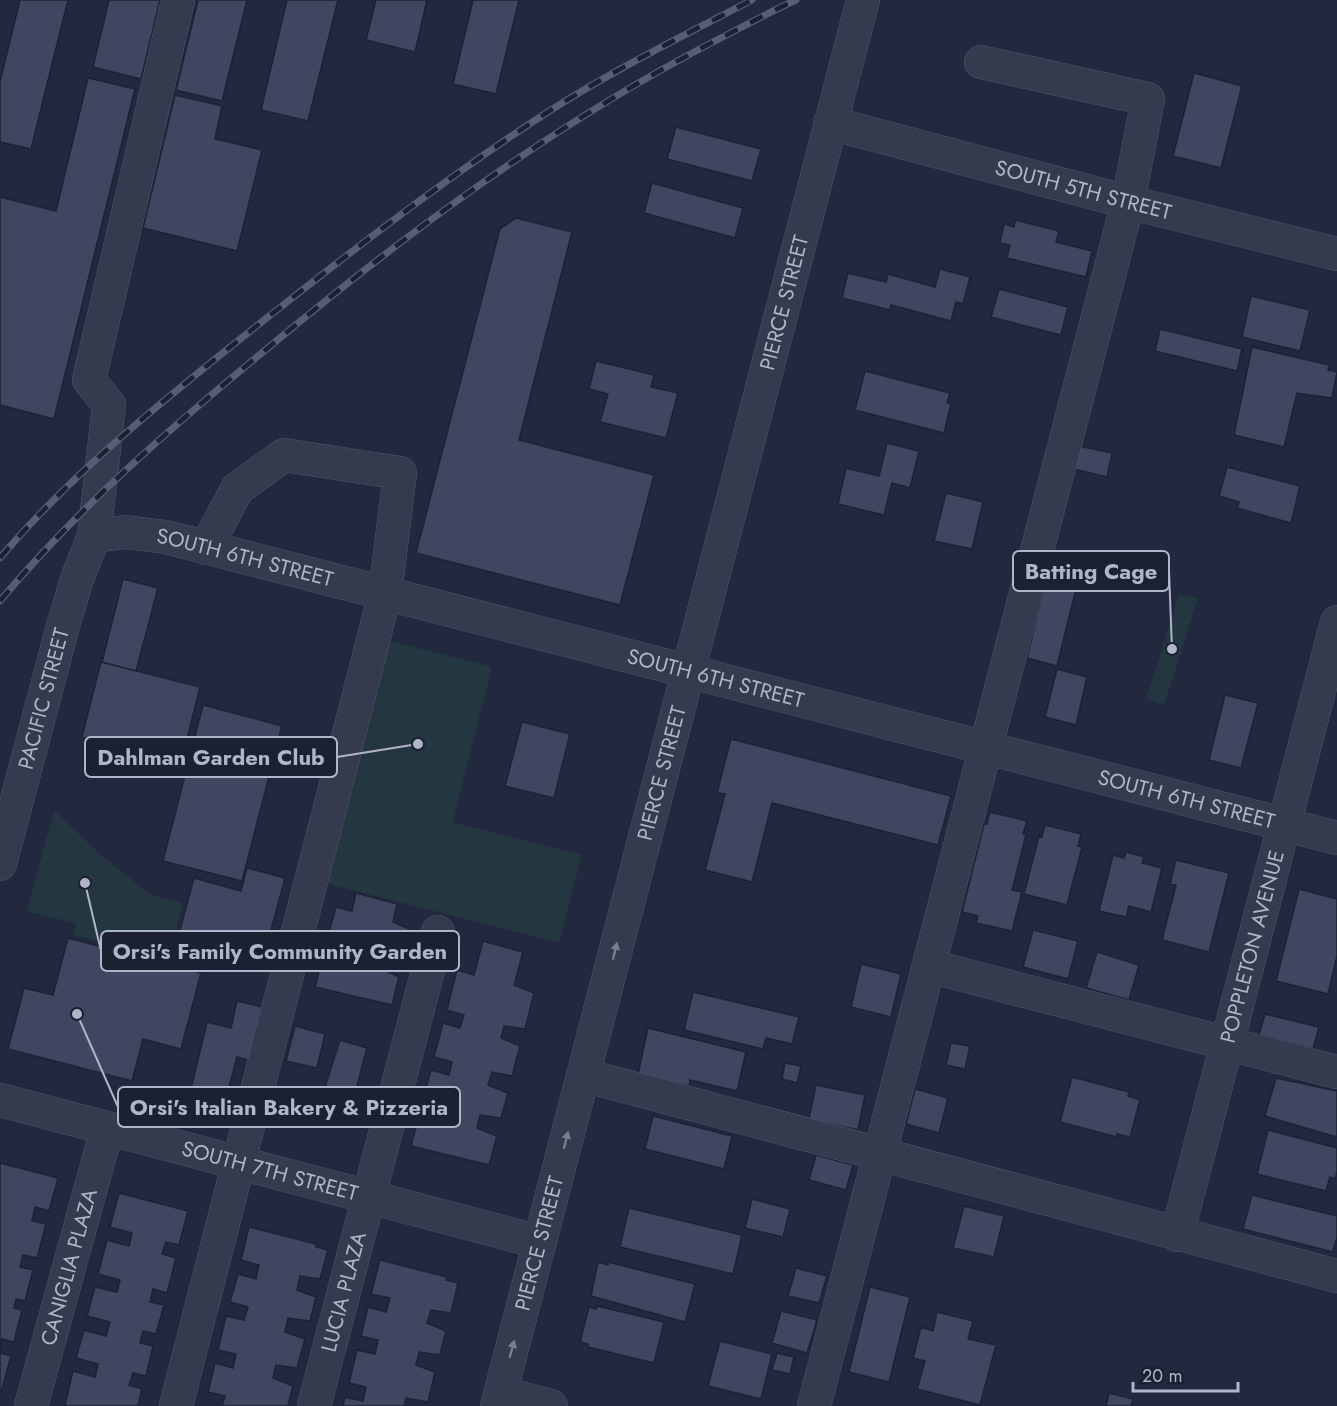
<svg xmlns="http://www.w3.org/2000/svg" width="1337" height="1406" font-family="Jost,sans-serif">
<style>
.green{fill:#24363f}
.building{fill:#404660;stroke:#1d2234;stroke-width:1.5}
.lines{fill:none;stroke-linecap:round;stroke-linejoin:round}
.minor-casing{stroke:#515568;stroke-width:34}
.minor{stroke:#363a4e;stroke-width:33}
.rail-casing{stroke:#575d75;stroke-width:7}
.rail{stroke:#1b2032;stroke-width:4.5;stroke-dasharray:14;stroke-linecap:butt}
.oneway{fill:#7a7e92}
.labels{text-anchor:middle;stroke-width:4.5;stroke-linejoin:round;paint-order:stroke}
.street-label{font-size:21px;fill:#b1b5c9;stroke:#1b2032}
.leader{fill:none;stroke:#b1b5c9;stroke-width:2}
.callout-dot{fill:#b1b5c9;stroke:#1b2032;stroke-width:2}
.callout{fill:#1b2032;stroke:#b1b5c9;stroke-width:2}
.callout-label{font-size:22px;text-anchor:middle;font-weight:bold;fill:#b1b5c9}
</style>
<rect width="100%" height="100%" fill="#22283e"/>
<!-- green -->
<path class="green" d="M1179,594L1198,599L1164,705L1146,699Z
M389,641L492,667L453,822L582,855L559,943L328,884Z
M54,810L99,853L149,894L183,903L169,959L74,935L77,924L27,911Z"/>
<!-- building -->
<path class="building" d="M20,0H68L31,149L0,142V82Z
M109,0H160L141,79L93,67Z
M198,0H247L222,101L176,90Z
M287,0H338L308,121L261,110Z
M376,0H427L415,52L366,40Z
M473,0H519L496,94L453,84Z
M1194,73L1242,86L1221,168L1173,156Z
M88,78L135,89L54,419L0,405V197L56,211Z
M175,95L222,106L215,139L262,150L237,251L143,228Z
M676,127L761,149L752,181L667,159Z
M652,183L743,208L735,238L644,213Z
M516,218L572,232L519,440L654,475L620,605L416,553L500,229Z
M1015,220L1059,231L1056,242L1092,251L1086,277L1007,258L1010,245L1000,243L1004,224L1014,227Z
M940,269L970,277L963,304L956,302L951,321L891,305L890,310L842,298L848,273L886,282L888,274L935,287Z
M999,289L1068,307L1061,335L991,317Z
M1251,296L1310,310L1300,351L1242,337Z
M1160,329L1242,349L1237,371L1155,351Z
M1252,347L1329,365L1328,370L1337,372L1332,398L1297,393L1284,447L1234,435Z
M596,361L654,375L651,387L678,393L666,438L600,422L608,394L589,389Z
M865,371L950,393L947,403L951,404L944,433L855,410Z
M887,443L919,451L910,488L892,483L884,515L838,504L846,468L879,476Z
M1079,446L1112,453L1107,477L1074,469Z
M1227,467L1300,486L1291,523L1237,508L1239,502L1219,496Z
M946,493L983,502L972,549L934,541Z
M1049,567L1064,571L1062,581L1077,585L1057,666L1027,658Z
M123,579L158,588L136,671L102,662Z
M101,662L200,687L181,763L82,737Z
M1057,669L1087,677L1076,725L1045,717Z
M1225,695L1258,703L1241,768L1209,760Z
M203,705L282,726L242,881L163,861Z
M522,722L570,734L554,798L505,786Z
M731,739L951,796L938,845L772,803L752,882L705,870L725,794L717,793Z
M990,812L1027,821L1023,834L1026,835L1012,890L1022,892L1012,931L976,923L978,916L962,912L984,824H987Z
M1045,825L1081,834L1078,846L1082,847L1067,905L1024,894L1039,836L1042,837Z
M1126,852L1144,857L1142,863L1162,868L1151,912L1129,906L1126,917L1099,911L1113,855L1124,858Z
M1176,860L1229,873L1209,952L1162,940L1176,885L1170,884Z
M247,868L285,878L261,967L177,941L194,878L241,891Z
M1299,889L1337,899V956L1328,994L1276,981Z
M356,893L397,904L393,922L412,930L404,959L384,956L380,968L399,977L392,1005L315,987L324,953L340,957L343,944L327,940L336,907L352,911Z
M1033,930L1078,941L1068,979L1023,967Z
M68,938L201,973L181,1049L143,1039L132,1081L8,1049L24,988L53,995Z
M483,941L523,952L514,985L534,993L525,1029L504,1026L501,1038L520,1046L512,1076L492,1072L488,1085L508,1093L501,1118L480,1115L477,1128L497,1136L489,1165L411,1146L420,1113L437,1117L441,1104L423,1099L431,1070L449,1075L452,1062L434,1057L443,1023L460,1028L464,1015L447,1010L457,970L474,975Z
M1097,952L1139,965L1129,1000L1086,988Z
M861,964L901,974L891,1017L851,1007Z
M693,992L799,1017L792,1044L766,1038L763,1049L684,1030Z
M237,1001L262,1007L249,1060L237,1057L226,1098L230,1099L227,1109L186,1099L188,1088L191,1089L207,1022L231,1028Z
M1265,1014L1319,1027L1313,1049L1259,1035Z
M295,1026L325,1034L317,1068L286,1061Z
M648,1028L746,1052L737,1091L690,1080L689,1086L638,1074Z
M340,1040L367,1048L348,1120L317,1112Z
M951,1043L970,1046L965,1069L946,1065Z
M785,1063L801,1066L797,1083L782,1079Z
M1072,1077L1129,1092L1128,1096L1140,1100L1130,1137L1117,1134V1137L1060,1122Z
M1276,1078L1337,1091V1137L1265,1116Z
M816,1085L865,1095L858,1130L809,1119Z
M915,1089L948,1098L939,1133L906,1124Z
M653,1116L732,1136L724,1169L645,1149Z
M1268,1130L1337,1148V1172L1335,1179L1330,1177L1326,1191L1257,1174Z
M816,1155L853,1165L846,1190L809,1180Z
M0,1163L58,1178L49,1211L35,1207L32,1221L46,1224L37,1258L23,1255L20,1267L33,1270L25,1301L16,1299L14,1308L22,1310L14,1342L2,1339L0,1349Z
M119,1193L188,1211L179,1245L166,1242L162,1254L176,1258L167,1293L153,1289L150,1302L164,1305L156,1334L143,1331L140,1343L153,1346L146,1376L133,1373L129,1385L142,1389L138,1406H67L65,1405L73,1371L95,1377L98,1364L76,1358L84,1330L106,1336L110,1322L87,1316L95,1287L117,1292L120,1280L98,1274L107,1240L129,1246L132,1233L110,1227Z
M1252,1195L1337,1216V1237L1333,1252L1243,1229Z
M752,1199L790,1209L783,1237L745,1228Z
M964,1206L1004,1216L994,1257L953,1248Z
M629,1208L742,1235L733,1274L620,1247Z
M249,1227L316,1244V1247L328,1250L320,1279L300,1276L297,1290L316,1297L310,1321L288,1318L285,1332L305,1339L297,1368L276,1365L273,1378L293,1386L288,1406H222L225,1396L208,1392L215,1363L233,1368L236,1354L218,1350L226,1316L244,1320L248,1307L230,1302L238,1274L256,1279L259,1265L241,1260Z
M380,1260L447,1277L446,1280L458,1283L451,1313L431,1310L427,1323L446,1331L440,1355L419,1352L416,1365L435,1372L428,1402L406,1398L404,1406H343L345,1397L363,1401L366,1387L349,1383L357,1350L375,1354L378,1340L361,1336L368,1307L386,1312L390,1298L371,1294Z
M598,1262L608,1265V1262L695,1284L685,1322L591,1296Z
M796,1268L827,1276L819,1303L788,1296Z
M870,1287L910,1297L889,1382L849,1372Z
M597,1306L664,1322L654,1363L588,1347V1344L580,1342L589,1307L596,1309Z
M781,1311L817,1320L807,1353L772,1343Z
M937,1312L973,1321L968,1339L996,1345L980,1405L917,1389L925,1361L913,1358L921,1327L933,1331Z
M720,1341L772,1354L761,1399L708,1386Z
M0,1353L11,1356L0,1396Z
M777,1353L794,1357L790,1374L772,1370Z
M1109,1393L1133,1399L1131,1406H1106Z"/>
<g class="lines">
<defs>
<g id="minor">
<path id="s1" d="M830,123L1128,202L1337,254"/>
<path id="s2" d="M94,536L126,532L166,537L1337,838"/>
<path id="s3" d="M0,864L63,626L77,579L94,536L109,405L89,380L178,0"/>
<path d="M929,966L1337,1072"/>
<path d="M583,1075L1337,1276"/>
<path id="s4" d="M0,1100L540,1242"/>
<path id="s5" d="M1177,1235L1337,622"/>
<path d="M501,1393L551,1406"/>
<path id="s6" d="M31,1406L107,1129"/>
<path d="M176,1406L385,594L400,473L284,455L237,489L206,548"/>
<path id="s7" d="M314,1406L438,932"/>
<path id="s8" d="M497,1406L863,0"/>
<path d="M814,1406L1128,202L1148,99L981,62"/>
</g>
</defs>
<!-- minor casing -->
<use href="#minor" class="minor-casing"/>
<!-- minor -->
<use href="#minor" class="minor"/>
<defs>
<path id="rail" d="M0,558C72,473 158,405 244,336C336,263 427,192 525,127C597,78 675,40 752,0
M0,601C78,508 169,429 263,352C402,236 550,127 711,43C739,29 767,13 796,0"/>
</defs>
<!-- rail casing -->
<use href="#rail" class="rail-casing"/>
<!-- rail -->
<use href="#rail" class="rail"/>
</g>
<!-- one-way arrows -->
<defs><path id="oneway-solid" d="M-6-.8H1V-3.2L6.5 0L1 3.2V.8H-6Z" transform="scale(1.5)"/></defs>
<g class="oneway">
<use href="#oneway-solid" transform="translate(615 951) rotate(-76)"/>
<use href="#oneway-solid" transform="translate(566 1140) rotate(-76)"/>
<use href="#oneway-solid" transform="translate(512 1349) rotate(-75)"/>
</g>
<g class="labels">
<!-- street labels -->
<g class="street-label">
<text dy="7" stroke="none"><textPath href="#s1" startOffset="262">SOUTH 5TH STREET</textPath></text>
<text dy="7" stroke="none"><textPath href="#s8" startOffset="1140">PIERCE STREET</textPath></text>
<text dy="7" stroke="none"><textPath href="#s2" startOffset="154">SOUTH 6TH STREET</textPath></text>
<text dy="7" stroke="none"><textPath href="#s2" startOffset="640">SOUTH 6TH STREET</textPath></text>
<text dy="7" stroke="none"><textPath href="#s3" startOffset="171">PACIFIC STREET</textPath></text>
<text dy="7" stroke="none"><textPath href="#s8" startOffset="654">PIERCE STREET</textPath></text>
<text dy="7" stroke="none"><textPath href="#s2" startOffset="1126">SOUTH 6TH STREET</textPath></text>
<text dy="7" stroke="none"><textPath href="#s5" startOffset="298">POPPLETON AVENUE</textPath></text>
<text dy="7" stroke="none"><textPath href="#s4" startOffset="279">SOUTH 7TH STREET</textPath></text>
<text dy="7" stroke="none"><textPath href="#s8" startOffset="168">PIERCE STREET</textPath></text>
<text dy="7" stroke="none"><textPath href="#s6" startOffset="144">CANIGLIA PLAZA</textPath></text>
<text dy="7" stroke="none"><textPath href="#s7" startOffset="118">LUCIA PLAZA</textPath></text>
</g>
</g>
<!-- callouts -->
<path class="leader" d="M1172 649L1169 571M418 744L337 757M85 883L101 951M77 1014L118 1107"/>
<g class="callout-dot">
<circle cx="1172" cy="649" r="6"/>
<circle cx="418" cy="744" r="6"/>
<circle cx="85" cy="883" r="6"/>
<circle cx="77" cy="1014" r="6"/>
</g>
<g class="callout">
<rect x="1013" y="551" width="156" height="40" rx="6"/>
<rect x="85" y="737" width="252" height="40" rx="6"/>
<rect x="101" y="931" width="358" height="40" rx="6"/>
<rect x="118" y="1087" width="342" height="40" rx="6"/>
</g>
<g class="callout-label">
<text x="1091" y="579">Batting Cage</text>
<text x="211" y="765">Dahlman Garden Club</text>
<text x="280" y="959">Orsi's Family Community Garden</text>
<text x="289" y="1115">Orsi's Italian Bakery &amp; Pizzeria</text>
</g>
<!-- scale -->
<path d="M1133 1382v9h105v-9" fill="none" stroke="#b1b5c9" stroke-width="3"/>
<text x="1142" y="1382" font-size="18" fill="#b1b5c9" stroke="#1b2032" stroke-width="4.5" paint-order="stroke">20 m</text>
</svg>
